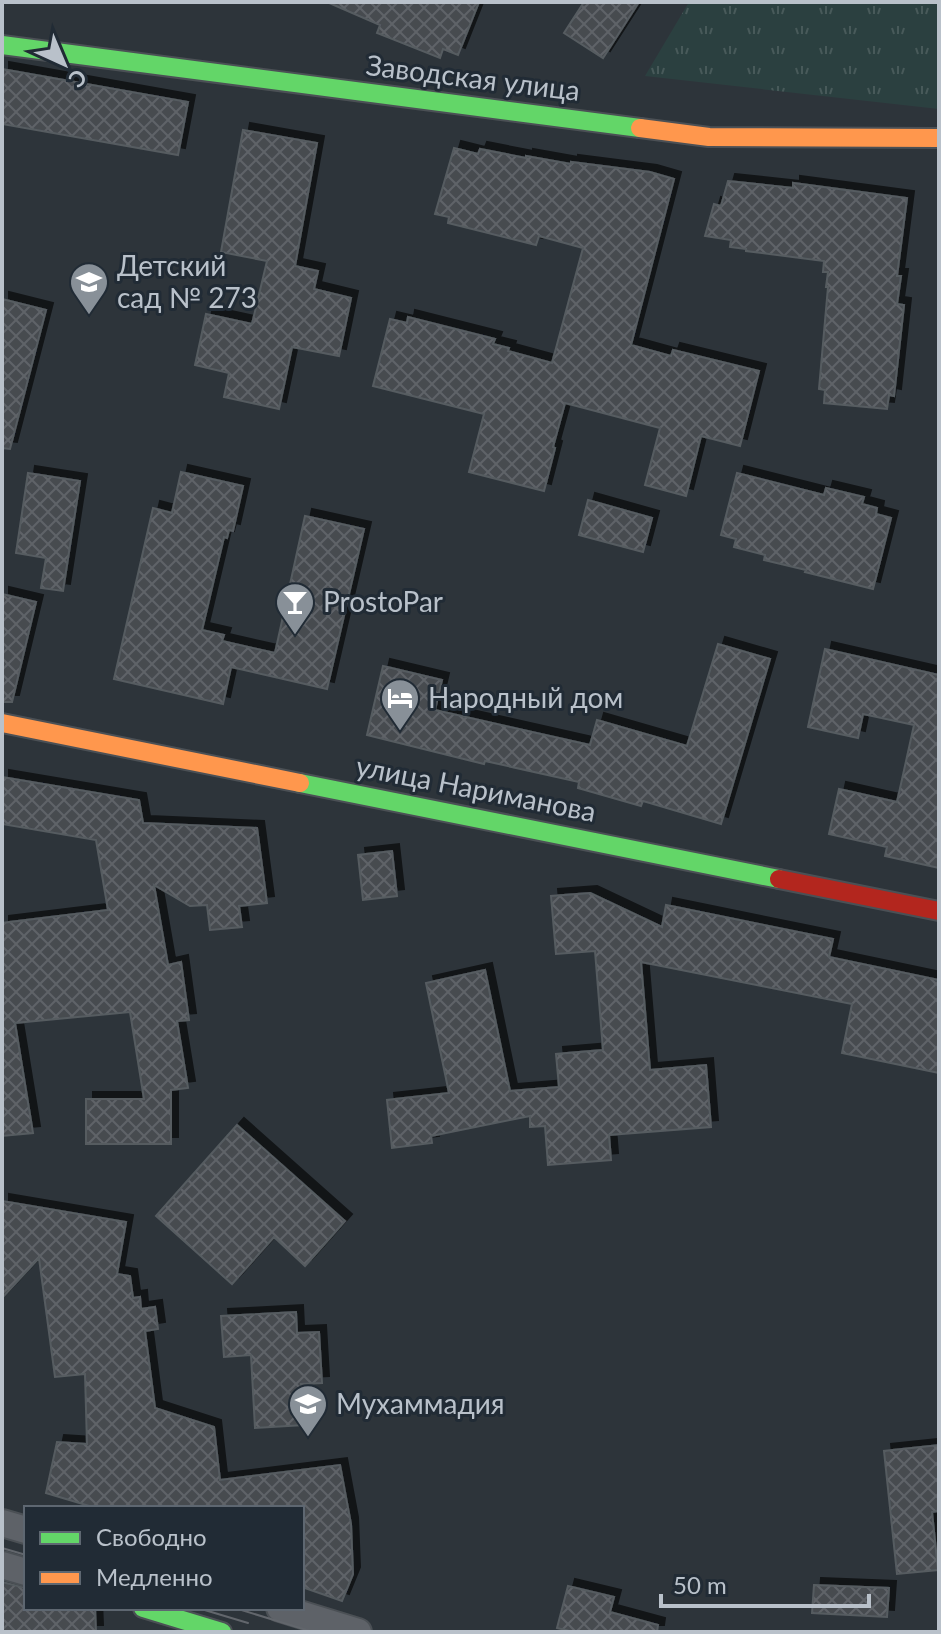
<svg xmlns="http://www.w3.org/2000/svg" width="941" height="1634" font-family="Lato,sans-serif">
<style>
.grass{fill:url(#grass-tufts)}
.building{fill:url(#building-cross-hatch);stroke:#565c61;stroke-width:2;filter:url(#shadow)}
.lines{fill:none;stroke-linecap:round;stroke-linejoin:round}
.street-casing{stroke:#4b5055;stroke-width:30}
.fast-casing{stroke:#4b5055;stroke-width:22}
.slow-casing{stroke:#4b5055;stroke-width:22}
.jam-casing{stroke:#4b5055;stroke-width:22}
.street{stroke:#5e6268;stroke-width:26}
.fast{stroke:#63d668;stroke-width:18}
.slow{stroke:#ff974d;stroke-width:18}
.jam{stroke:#b3261e;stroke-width:18}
.tram{stroke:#62666c;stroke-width:2}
.labels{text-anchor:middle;stroke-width:6;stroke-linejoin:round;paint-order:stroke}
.street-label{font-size:28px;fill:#b9c1ca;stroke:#212b35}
.poi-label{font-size:28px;fill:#b9c1ca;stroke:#212b35;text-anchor:start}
</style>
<defs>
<pattern id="grass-tufts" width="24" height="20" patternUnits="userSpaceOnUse" patternTransform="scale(2)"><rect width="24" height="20" fill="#2b4040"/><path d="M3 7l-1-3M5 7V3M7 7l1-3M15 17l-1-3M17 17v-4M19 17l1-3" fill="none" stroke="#485a5a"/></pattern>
<pattern id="building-cross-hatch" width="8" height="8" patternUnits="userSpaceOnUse" patternTransform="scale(2)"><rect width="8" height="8" fill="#464b50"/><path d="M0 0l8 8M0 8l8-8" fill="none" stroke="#5f6368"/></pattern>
<filter id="shadow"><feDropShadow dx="7" dy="-7" stdDeviation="0" flood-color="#0009"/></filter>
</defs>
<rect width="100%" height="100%" fill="#2d343a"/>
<!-- grass -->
<path class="grass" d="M689,2H939V109L645,76Z"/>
<!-- building -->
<path class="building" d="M327,2H479L458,55L443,49L440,58L377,33L380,25Z
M584,2H639L603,58L564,33Z
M2,69L188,102L178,155L2,124Z
M243,130L317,143L295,266L318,271L314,289L351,298L339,356L292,347L279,409L224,397L229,373L195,365L206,314L252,324L267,261L221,252Z
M454,148L478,154L480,149L526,158V156L571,164V162L650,172L674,179L631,345L671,356L673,350L759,371L740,446L701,436L686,496L645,485L660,428L565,403L553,447L555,448L544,491L469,472L484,414L373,386L390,319L407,323L408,317L495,339L493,344L509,348L508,351L552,363L583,248L539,236L536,245L448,223L449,217L435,214Z
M728,181L793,188V183L907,198L897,276H901L897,304L904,305L894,396L889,395L887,409L824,403L825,390L819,389L828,287H826L828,272H823L824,261L746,251V249L730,247L731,240L705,236L714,204L721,206Z
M2,299L46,310L10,449L2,448Z
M181,472L243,486L233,531L229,530L227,538L224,537L202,630L224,635L222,641L275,653L305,516L364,529L327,689L231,667L223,704L114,679L153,508L172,513Z
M28,473L80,481L63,591L41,588L46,558L16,553Z
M737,473L824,495L826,488L864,497L862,504L877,508L876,514L891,518L873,589L805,572L806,570L764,560L765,555L734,547L736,539L721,535Z
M588,500L652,518L643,552L579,535Z
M2,594L36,602L12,702H2Z
M718,644L770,659L721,824L643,801L641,806L578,788L579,782L485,761L484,764L367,735L383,666L442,680L435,710L590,745L597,720L687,746Z
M825,649L939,675V868L885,856L887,847L829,834L839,789L897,802L914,725L863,714L858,738L808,727Z
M2,777L139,800L143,823L257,828L267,903L239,906L242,927L210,930L207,905L190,906L154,885L168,965L181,962L189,1020L177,1021L188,1088L171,1090V1144H86V1099H144L130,1012L15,1023L33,1133L2,1136V923L108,910L96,840L2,824Z
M392,851L397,896L363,900L358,855Z
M590,893L662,927L666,905L833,939L829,957L939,980V1073L842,1053L852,1004L641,962L650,1070L706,1065L711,1127L609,1135L611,1160L548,1165L545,1126L530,1127V1116L431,1136L432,1143L392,1148L387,1100L449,1093L426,983L485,970L510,1091L559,1087L556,1054L603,1050L595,951L556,954L551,896Z
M237,1125L345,1221L305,1266L274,1237L232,1284L156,1216Z
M2,1201L126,1222L117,1274L130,1276L133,1298L140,1297L141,1309L155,1307L158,1329L145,1331L155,1408L214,1427L220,1480L340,1465L351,1524L353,1574L342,1601L302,1587V1508H96L46,1493L57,1442L87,1444L85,1374L55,1377L39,1258L2,1298Z
M296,1312L297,1333L319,1332L322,1383L301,1384L304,1425L255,1428L251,1355L224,1357L221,1316Z
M939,1445V1511L932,1512L938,1570L897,1574L884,1451Z
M2,1582L26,1588V1608H95L96,1632H2Z
M814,1585L889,1588L887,1617L812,1613Z
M568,1586L614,1597L610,1612L658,1625L657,1632H574L557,1628Z"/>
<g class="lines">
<defs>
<path id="street" d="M2,1523L26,1530
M2,1565L26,1572
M280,1608L358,1632"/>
<path id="fast" d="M2,45L640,128
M300,783L779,879
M143,1608L222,1632"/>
<path id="slow" d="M640,128L709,137L939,138
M2,723L300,783"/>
<path id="jam" d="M779,879L939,911"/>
</defs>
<!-- street casing -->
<use href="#street" class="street-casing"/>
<!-- fast casing -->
<use href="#fast" class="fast-casing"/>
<!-- slow casing -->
<use href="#slow" class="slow-casing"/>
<!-- jam casing -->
<use href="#jam" class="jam-casing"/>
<!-- street -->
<use href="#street" class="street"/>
<!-- fast -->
<use href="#fast" class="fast"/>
<!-- slow -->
<use href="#slow" class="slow"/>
<!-- jam -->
<use href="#jam" class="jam"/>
<!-- tram -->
<path class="tram" d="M2,1548L26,1555
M198,1608L248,1623
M235,1608L313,1632"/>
</g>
<!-- icons -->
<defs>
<symbol id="school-pin" viewBox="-11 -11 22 30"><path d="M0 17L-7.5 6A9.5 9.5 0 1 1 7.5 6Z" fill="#889098" stroke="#212b35"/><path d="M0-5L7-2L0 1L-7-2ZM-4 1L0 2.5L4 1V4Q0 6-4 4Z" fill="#fff"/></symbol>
<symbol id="bar-pin" viewBox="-11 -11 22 30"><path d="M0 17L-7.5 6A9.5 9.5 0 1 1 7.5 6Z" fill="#889098" stroke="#212b35"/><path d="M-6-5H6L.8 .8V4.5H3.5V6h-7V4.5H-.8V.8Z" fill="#fff"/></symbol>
<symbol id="hotel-pin" viewBox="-11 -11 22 30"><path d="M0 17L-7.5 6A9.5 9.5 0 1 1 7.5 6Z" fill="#889098" stroke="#212b35"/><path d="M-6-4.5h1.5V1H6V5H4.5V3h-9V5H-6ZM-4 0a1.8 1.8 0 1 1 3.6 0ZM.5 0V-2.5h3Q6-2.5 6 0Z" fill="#fff"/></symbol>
</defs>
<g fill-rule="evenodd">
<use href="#school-pin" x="67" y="260" width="44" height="60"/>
<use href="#bar-pin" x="273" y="580" width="44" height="60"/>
<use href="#hotel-pin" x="378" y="676" width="44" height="60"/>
<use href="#school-pin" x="286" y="1382" width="44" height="60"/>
</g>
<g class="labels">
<!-- street labels -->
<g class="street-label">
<text transform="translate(473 78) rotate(7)" y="10">Заводская улица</text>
<text transform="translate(476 789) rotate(11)" y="10">улица Нариманова</text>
</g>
<!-- poi labels -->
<g class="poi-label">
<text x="117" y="276">Детский<tspan x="117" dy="32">сад № 273</tspan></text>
<text x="323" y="612">ProstoPar</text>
<text x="428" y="708">Народный дом</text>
<text x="336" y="1414">Мухаммадия</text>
</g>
</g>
<!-- border -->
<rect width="941" height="1634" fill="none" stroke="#b9c1ca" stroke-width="8"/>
<!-- legend -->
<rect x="24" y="1506" width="280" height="104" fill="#212b35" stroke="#5e6771" stroke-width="2"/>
<rect x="40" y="1532" width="40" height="12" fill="#63d668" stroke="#5e6771" stroke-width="2"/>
<text x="96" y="1546" font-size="24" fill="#b9c1ca">Свободно</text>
<rect x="40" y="1572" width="40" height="12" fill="#ff974d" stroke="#5e6771" stroke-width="2"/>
<text x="96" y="1586" font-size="24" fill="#b9c1ca">Медленно</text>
<!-- north arrow -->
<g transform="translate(64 64) rotate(136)" stroke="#212b35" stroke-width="6" paint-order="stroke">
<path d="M0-6L14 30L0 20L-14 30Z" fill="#b9c1ca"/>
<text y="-12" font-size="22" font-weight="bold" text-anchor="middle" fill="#b9c1ca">С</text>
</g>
<!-- scale -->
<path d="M661 1594v12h208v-12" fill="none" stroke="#b9c1ca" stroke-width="4"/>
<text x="673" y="1594" font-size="24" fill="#b9c1ca" stroke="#212b35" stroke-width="6" paint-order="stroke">50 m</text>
</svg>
